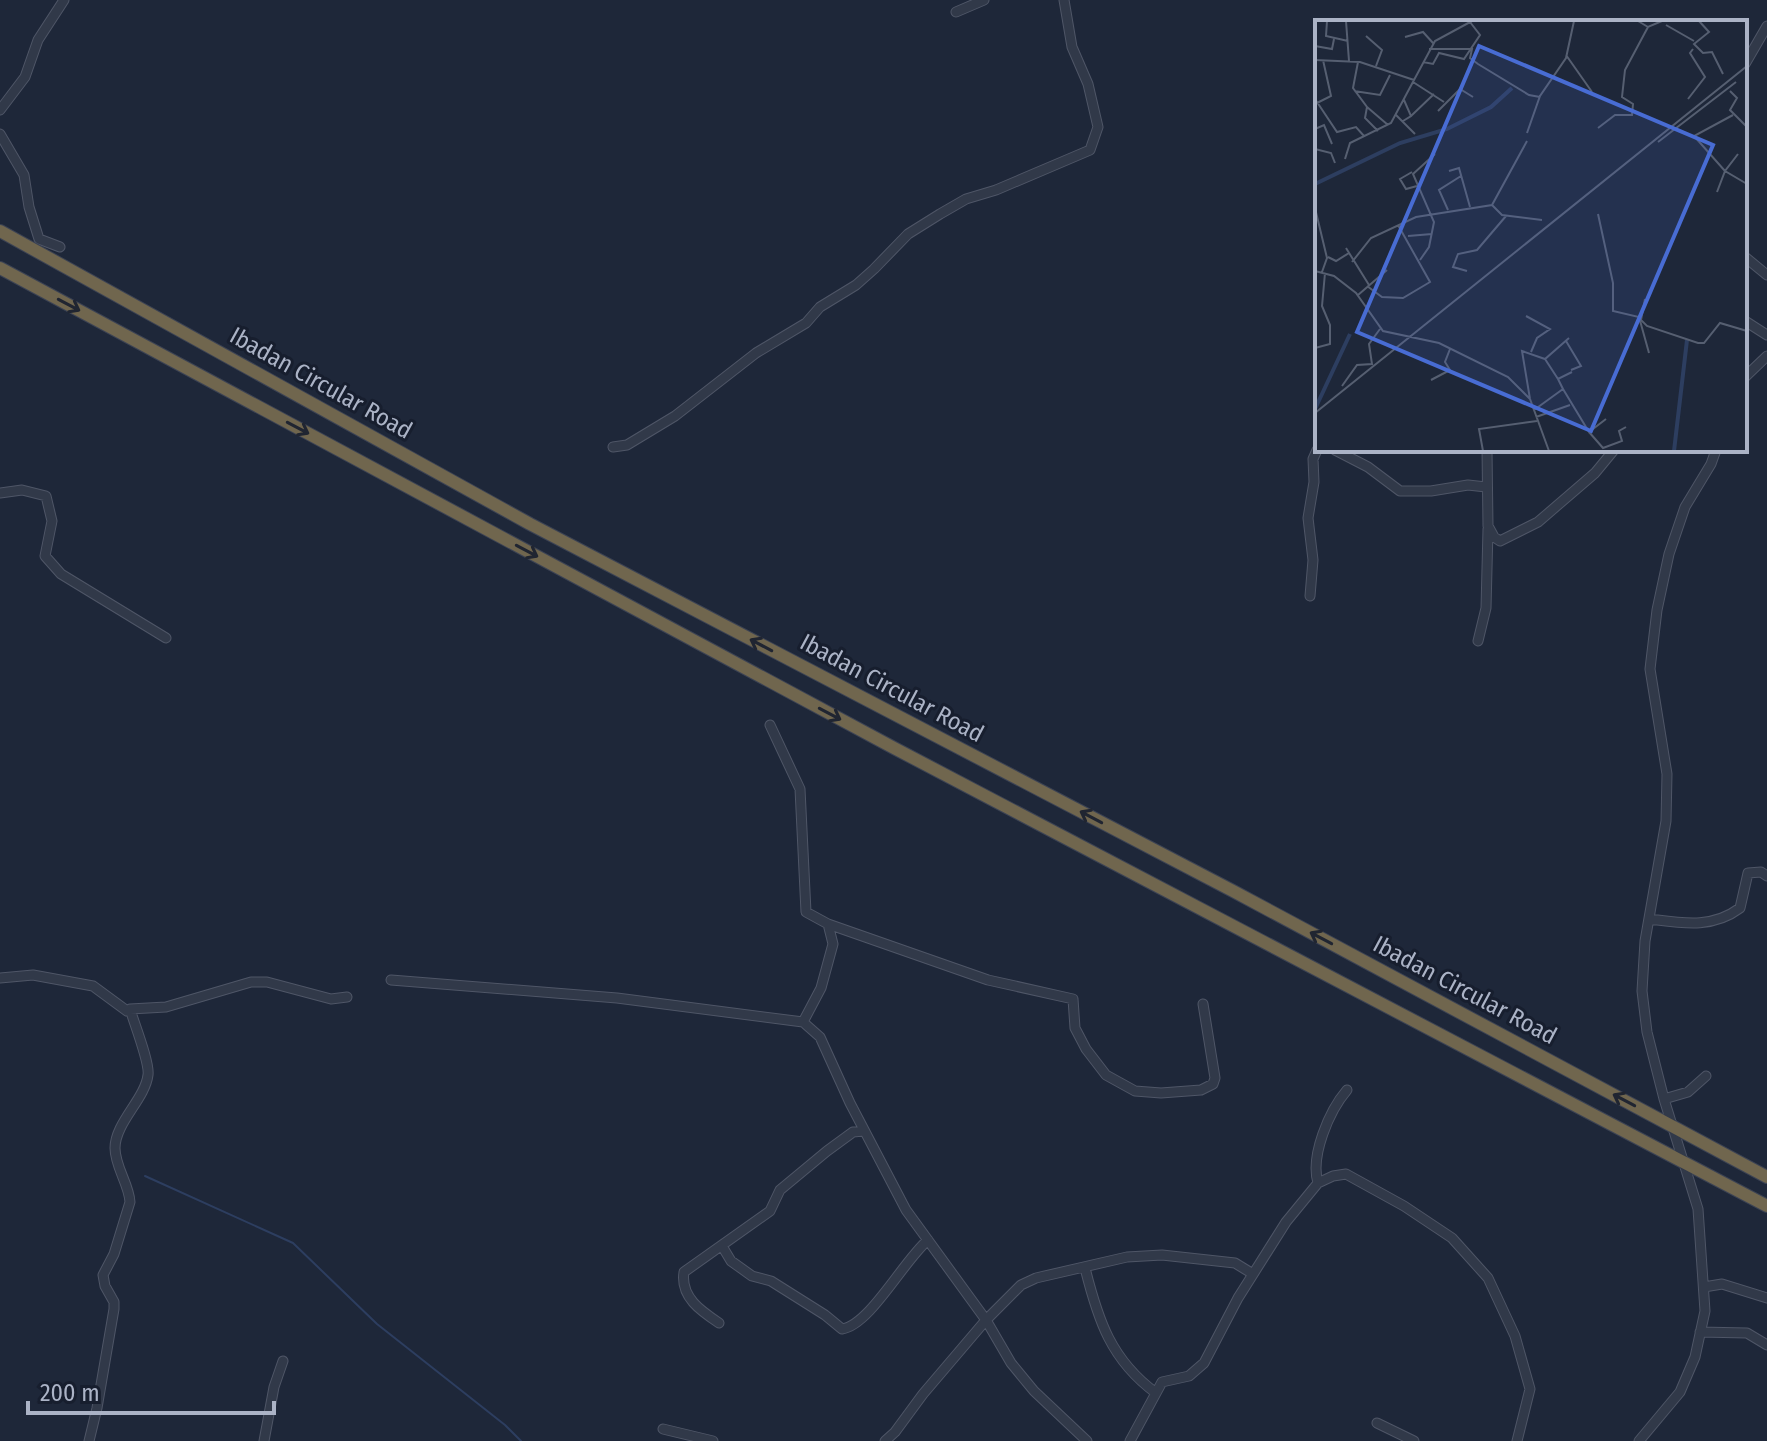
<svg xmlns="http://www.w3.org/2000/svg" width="1767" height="1441" font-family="'Fira Sans Condensed',sans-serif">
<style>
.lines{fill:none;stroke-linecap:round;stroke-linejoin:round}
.stream{stroke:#2d3e60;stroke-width:2}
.minor-casing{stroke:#4f5667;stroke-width:11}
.highway-casing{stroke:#3c4354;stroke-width:14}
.minor{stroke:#313949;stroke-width:9}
.highway{stroke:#70664e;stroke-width:12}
.oneway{stroke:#202531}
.labels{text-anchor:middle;stroke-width:6;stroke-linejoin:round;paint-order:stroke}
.street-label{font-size:24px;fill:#abb3c6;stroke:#171e2e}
.inset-river{fill:none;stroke:#2d3e60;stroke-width:4}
.inset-road{fill:none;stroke:#565f71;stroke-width:2}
.view{fill:#486cd3;fill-opacity:0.15;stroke:#486cd3;stroke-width:4}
.inset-edge{fill:none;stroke:#abb3c6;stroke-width:4}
</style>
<rect width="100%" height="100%" fill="#1e2739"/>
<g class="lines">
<!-- stream -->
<path class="stream" d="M145,1176L293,1243L377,1324L505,1425L521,1441"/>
<defs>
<path id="minor" d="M956,12L984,0
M1745,64L1767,26
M0,110L25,77L38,40L64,0
M0,134L24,175L29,207L39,239L60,247
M1745,257L1767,275
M1745,321L1767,335
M1745,377L1767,356
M613,447L627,445L675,416L756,353L806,323L820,307L856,285L874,269L908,234L940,214L966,199L996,190L1090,150L1098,127L1088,84L1072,47L1064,0
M1335,450L1368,467L1400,491H1431L1468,485L1486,487
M1487,450L1488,526L1494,537L1500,541L1538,522L1595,473L1614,450
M0,493L22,490L46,496L52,521L45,556L61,574L166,638
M1310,596L1313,560L1308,518L1314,482L1313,459L1317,450
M1478,641L1486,608L1488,529
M770,725L800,789L806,912L828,924L833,944L821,988L803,1022
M1650,919C1682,923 1712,929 1740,908L1748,873L1761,872L1767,876
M828,924L988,980L1073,999L1075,1028L1086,1049L1106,1075L1135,1091L1161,1093L1201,1090L1213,1084L1215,1078L1203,1004
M0,978L33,975L93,986L127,1011L130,1009L166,1007L251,982H267L331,999L347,997
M391,980L617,998L803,1022L820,1037L850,1103L906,1210L986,1320L1011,1363L1034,1391L1087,1441
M1664,1099L1688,1092L1706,1076
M1318,1183C1310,1156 1329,1111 1347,1090
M722,1246L731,1261L752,1276L771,1281L825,1315L842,1329C870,1325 904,1260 928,1240
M1085,1268C1098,1320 1111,1360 1156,1393
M1704,1287L1722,1284L1767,1298
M719,1323C701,1311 680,1297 684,1272L770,1211L780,1190L827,1151L853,1132L864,1131
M1700,1332L1747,1333L1767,1345
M1377,1423L1414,1441
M663,1429L713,1441
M89,1441L97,1408L114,1309V1302L105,1286L103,1275L114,1254L130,1202C129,1184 115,1167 115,1148C115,1123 145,1099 148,1075C150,1063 134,1023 130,1009
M264,1441L274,1387L283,1361
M885,1441L895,1432L923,1394L986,1320L1021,1285L1036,1278L1127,1257L1162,1255L1235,1263L1253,1274
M1130,1441L1162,1382L1189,1376L1204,1363L1238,1298L1286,1222L1318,1183L1333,1176L1346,1174L1404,1206L1452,1238L1488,1278L1515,1336L1530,1389L1517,1441
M1639,1441L1680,1392L1695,1357L1705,1311L1698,1209L1664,1099L1647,1032L1642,991L1645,941L1666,821L1667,774L1650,669L1657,610L1669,554L1685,507L1711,464L1716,450"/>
<path id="highway" d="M0,231L530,524L1233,891L1767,1177
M0,268L894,748L1767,1206"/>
</defs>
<!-- minor casing -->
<use href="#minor" class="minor-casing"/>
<!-- highway casing -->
<use href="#highway" class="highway-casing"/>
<!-- minor -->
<use href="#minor" class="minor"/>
<!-- highway -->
<use href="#highway" class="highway"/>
</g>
<!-- one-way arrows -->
<defs><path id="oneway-shaft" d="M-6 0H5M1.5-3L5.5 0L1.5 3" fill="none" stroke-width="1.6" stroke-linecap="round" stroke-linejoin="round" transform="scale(2)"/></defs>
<g class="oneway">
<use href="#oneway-shaft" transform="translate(69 305) rotate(28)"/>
<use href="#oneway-shaft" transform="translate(298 428) rotate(28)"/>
<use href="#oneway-shaft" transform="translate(527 551) rotate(28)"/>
<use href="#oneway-shaft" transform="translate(761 645) rotate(-152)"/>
<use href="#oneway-shaft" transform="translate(830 714) rotate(28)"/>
<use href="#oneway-shaft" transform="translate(1091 817) rotate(-152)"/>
<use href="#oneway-shaft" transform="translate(1321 938) rotate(-152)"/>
<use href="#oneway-shaft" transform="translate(1624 1100) rotate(-152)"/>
</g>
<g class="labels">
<!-- street labels -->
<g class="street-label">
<text transform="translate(321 383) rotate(29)" y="8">Ibadan Circular Road</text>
<text transform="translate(892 688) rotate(28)" y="8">Ibadan Circular Road</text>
<text transform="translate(1465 990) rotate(28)" y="8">Ibadan Circular Road</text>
</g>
</g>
<!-- overview -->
<g transform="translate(1315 20)">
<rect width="432" height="432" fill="#1e2739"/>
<path class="inset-river" d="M0,164L85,123L132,109L176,87L197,68M0,389L35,314M359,431L372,320"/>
<path class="inset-road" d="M12,1L11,16L33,21M31,1L34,41M323,1L333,7L347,1M384,1L394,12L379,24L388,33L397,32L408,54M351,5L379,21M51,16L67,30L61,46M90,17L108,12L118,23M0,26L17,29L19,19M114,29H157L155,38L163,44L214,75L225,77M251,35L277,72M0,40L45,42L99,60L120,21L157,1M43,42L38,68L52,87L50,98L63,111M108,42L118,44L124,33L149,39L165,15L155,2M98,62L129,82M39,71L65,75L75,55M415,71L422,78L415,90L432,107M0,79L22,112L41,107L49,116M373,79L390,57L375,33L378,29M2,83L16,76L8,40M52,87L73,105M123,91L145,69L158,77M81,95L100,114M96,96L119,74M88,101L96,96L89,80M283,108L300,95H317L318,84L307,77L310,50L333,7M0,109L9,105L17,124M212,113L225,76L251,38L259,1M343,122L421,62M0,129L16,133L20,143M423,134L410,151L432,164M30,139L35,123L76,103L99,60M134,151L144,148L155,187M97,152L85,159L91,169L102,166M402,172L410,151L379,116L418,95M177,185L187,195L227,200M0,188L12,238L7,252M133,190L124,170L146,156M283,194L298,263V291L324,297L334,333M93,216L117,214M31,228L54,265M13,237L21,241L34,233M105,240L114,227L119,202L98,154L120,134M37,242L56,218L101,197L177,185L212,121M0,251L19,256L41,273L68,311L124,323L193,357L215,379L234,431M152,251L138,247L143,234L162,230L191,196M52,266L67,277L88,278L115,262L83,205M43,275L72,250M330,279L326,300L332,306L383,323H389L405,303L432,311M211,296L235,309L222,318L216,332M251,321L266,346L256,350M0,328L15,324V305L7,286L10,253M230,339L243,359L257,352M116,360L135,350L130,342L135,329M27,366L42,345L57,344L54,324L65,309M248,369L274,412L291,399M215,379L207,331L230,339L254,318M219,390L248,369L243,359M0,393L432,46M221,397L255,385M274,412L288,428L307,421L304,411L311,407M168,431L164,409L222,401"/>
<path class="view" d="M164,26L398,125L276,411L42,312Z"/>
<rect width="432" height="432" class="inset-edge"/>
</g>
<!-- scale -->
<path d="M28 1401v12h246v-12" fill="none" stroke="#abb3c6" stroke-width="4"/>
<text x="40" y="1401" font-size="24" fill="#abb3c6" stroke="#171e2e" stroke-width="6" paint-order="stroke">200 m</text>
</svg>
